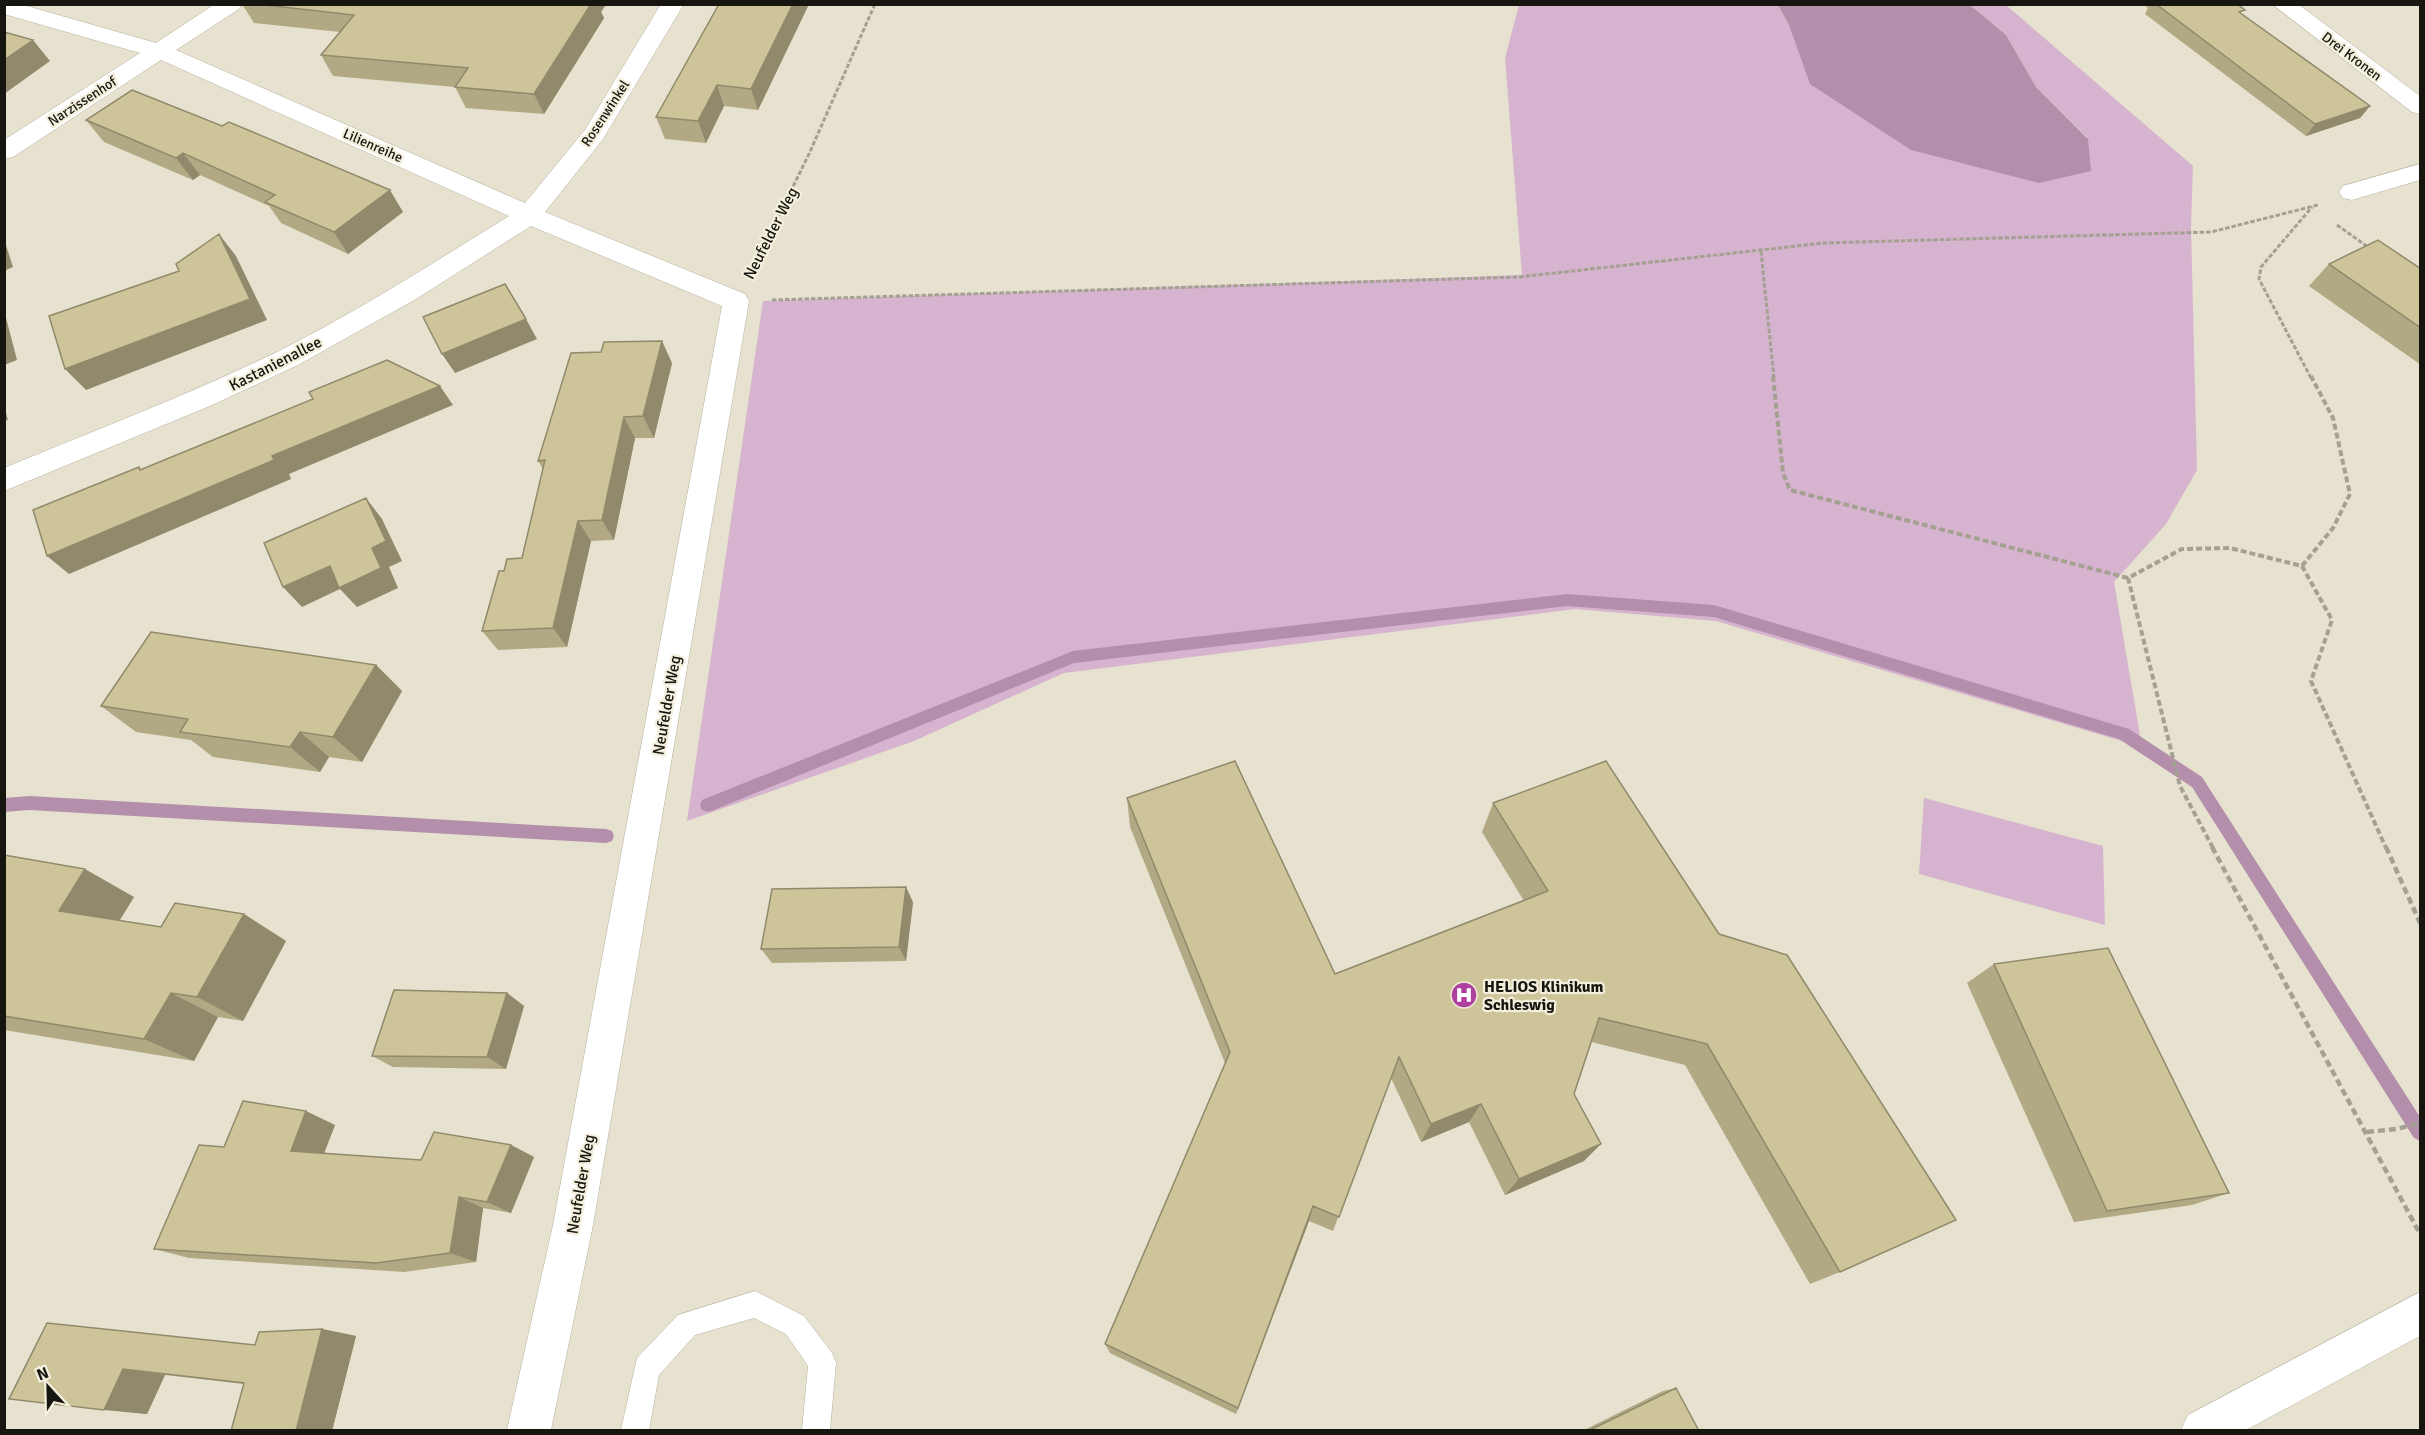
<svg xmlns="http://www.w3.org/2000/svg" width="2425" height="1435" font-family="Signika,sans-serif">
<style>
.green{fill:#d6b3ce}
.water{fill:#b38fab}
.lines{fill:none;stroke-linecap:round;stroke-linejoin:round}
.stream{fill:#b38fab;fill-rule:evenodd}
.lane-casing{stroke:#b6b2a0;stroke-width:1}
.street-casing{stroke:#b6b2a0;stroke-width:1}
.path-far2{stroke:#a4a192;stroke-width:3;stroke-dasharray:4.5 2;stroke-linecap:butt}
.path-far1{stroke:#a4a192;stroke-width:4;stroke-dasharray:6 3;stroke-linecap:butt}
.path{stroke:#a4a192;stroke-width:4.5;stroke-dasharray:7 4;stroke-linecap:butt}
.lane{fill:#fff;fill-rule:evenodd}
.street{fill:#fff;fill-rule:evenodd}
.wall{fill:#b1a984}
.shaded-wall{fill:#90896b}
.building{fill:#cec499;stroke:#90896b;stroke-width:1.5}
.labels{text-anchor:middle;stroke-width:4.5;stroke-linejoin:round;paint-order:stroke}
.far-street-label{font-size:14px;fill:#17150f;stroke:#f3efdc}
.street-label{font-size:16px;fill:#17150f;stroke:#f3efdc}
.poi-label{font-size:16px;font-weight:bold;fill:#17150f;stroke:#f3efdc;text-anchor:start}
</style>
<rect width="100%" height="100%" fill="#e6e2cf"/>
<!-- green -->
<path class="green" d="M1519,5H1778L1789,25L2088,138L2036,87L2006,35L1970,5H2006L2193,166L2191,227L2197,470L2166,524L2114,582L2142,747L1716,621L1575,609L1064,673L914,741L687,821L763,301L1522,275L1505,58Z
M1924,798L2103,846L2105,925L1919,874Z"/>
<!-- water -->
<path class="water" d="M1778,5H1970L2006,35L2036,87L2088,139L2091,171L2039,183L1911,150L1810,84L1789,25Z"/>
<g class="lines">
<!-- stream -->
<path class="stream" d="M1567,594L1714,605L2129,729L2202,777L2420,1117V1141L2414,1138L2192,787L2119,739L1714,617L1567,606L1074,663L714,810L708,812L702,810L700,805L702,800L1073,651Z
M29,796L606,829L612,831L614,836L612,841L606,843L29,810L4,812V798Z"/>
<defs>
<path id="lane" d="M755,1291L804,1316L832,1353L836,1363L830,1430H802L808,1366L786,1334L754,1318L695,1335L659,1375L649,1430H621L637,1358L678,1315Z"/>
<path id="street" d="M4,4H20L156,43L215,4H242L239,9L176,50L525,203L585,130L661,4H684L603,139L545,212L745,294L749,301L593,1225L551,1430H507L553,1225L722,306L531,226L416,299L298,365L210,406L4,491V468C96,430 188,395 277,352C357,312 433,263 509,216L161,60L13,157L4,159V140L140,53L4,14Z
M2272,4H2298L2420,96V114L2412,112Z
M2420,164V180L2352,200L2343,198L2339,192L2343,186Z
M2420,1292V1336L2246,1430H2181L2188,1415Z"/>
</defs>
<!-- lane casing -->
<use href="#lane" class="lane-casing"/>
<!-- street casing -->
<use href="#street" class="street-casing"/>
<!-- path-far2 -->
<path class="path-far2" d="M2337,225L2368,247
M1761,251L1774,378
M753,268L809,154L875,4
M772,300L1519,277L1824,243L2211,232L2318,205
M2311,378L2259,279L2261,267L2312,207"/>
<!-- path-far1 -->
<path class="path-far1" d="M1773,376L1783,473L1790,490L2128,578
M2302,566L2333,528L2350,494L2333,418L2311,376
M2213,848L2180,786L2128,578L2182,549L2230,548L2302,566L2332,620L2311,681L2386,848"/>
<!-- path -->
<path class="path" d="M2212,847L2420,1234
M2386,847L2420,923
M2367,1132L2396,1129L2420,1123"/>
<!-- lane -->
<use href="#lane" class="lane"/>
<!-- street -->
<use href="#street" class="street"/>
</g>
<!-- wall -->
<path class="wall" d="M242,4H606L601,12L604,18L544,114L466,108L455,87L333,76L321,55L340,32L254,23Z
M719,4H809L758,110L724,106L706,143L665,139L656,117Z
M2144,4H2237L2242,15L2370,106L2360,118L2306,136L2145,14L2148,8Z
M86,120L403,212L348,254L281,223L269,206L200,175L193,180L104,142Z
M2329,264L2421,269V365L2309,286Z
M601,352L672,363L654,438H635L614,540L591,541L567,647L498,650L482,631L504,571L522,558L543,469L538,461Z
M376,665L402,691L362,762L329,757L320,772L213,757L191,740L136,732L101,706Z
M1606,761L1840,1272L1810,1284L1685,1065L1591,1042L1574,1094L1584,1161L1505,1195L1469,1122L1421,1142L1391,1078L1333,1231L1309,1221L1236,1414L1110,1353L1105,1344L1225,1063L1130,827L1127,798L1335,974L1524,901L1482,832L1493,803Z
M4,855L134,897L120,920L161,927L244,914L286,941L243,1021L218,1017L194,1061L4,1030Z
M913,902L906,961L772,963L761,949Z
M1994,964L2229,1193L2192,1205L2074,1222L1967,983Z
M507,993L524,1006L506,1069L393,1067L372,1056Z
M335,1125L324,1154L421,1160L511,1145L534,1157L511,1213L483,1208L476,1262L404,1272L189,1258L154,1249L224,1147Z
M322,1329L356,1336L332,1431H231L244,1384L165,1375L147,1414L9,1399L255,1345Z
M1676,1388L1699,1431H1582L1663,1391Z"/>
<!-- shaded-wall -->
<path class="shaded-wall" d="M591,4H606L601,12L604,18L544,114L534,94Z
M793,4H809L758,110L751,89Z
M33,40L50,61L4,94V60Z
M717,85L724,106L706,143L698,121Z
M2370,106L2360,118L2306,136L2315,124Z
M183,153L200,175L193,180L176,158Z
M390,190L403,212L348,254L334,232Z
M219,234L236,256L267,320L86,390L65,369L250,299Z
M4,239L13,267L4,271Z
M4,310L17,360L4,365Z
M526,319L537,339L455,373L442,354Z
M662,341L672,363L654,438L643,416Z
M440,386L453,405L289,474L291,479L69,574L47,556L272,456Z
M4,406L8,420L4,421Z
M624,417L635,438L614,540L602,520Z
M366,498L382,519L402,561L389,567L398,588L357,607L340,589L302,607L283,587L372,548Z
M578,521L591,541L567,647L553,628Z
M376,665L402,691L362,762L333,737Z
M300,732L329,757L320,772L290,747Z
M85,869L134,897L109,937L59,911Z
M906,887L913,902L906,961L899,947Z
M244,914L286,941L243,1021L197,997Z
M171,993L218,1017L194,1061L144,1039Z
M507,993L524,1006L506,1069L487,1057Z
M1481,1104L1469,1122L1421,1142L1431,1124Z
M306,1111L335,1125L320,1163L291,1151Z
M1601,1144L1584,1161L1505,1195L1519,1179Z
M511,1145L534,1157L511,1213L487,1202Z
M459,1197L483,1208L476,1262L450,1253Z
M1313,1206L1309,1221L1236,1414L1238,1408Z
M322,1329L356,1336L332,1431H296Z
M123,1369L165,1375L147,1414L104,1410Z"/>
<!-- building -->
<path class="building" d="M256,4H591L534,94L455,87L468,68L321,55L354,15Z
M719,4H793L751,89L717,85L698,121L656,117Z
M2156,4H2237L2245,10L2239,12L2370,106L2315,124Z
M4,32L33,40L4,60Z
M132,90L222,126L229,122L390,190L334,232L265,202L275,195L183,153L176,158L86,120Z
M219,234L250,299L65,369L49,316L179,271L176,264Z
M2378,240L2421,269V328L2329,264Z
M505,284L526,319L442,354L423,317Z
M662,341L643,416L624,417L602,520L578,521L553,628L482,631L499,571H504L507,559L522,558L545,460L538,461L571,353L601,352L604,342Z
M387,360L440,386L272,456L274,460L47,556L33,510L139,467L140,470L313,399L309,392Z
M366,498L386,541L372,548L381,568L339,588L330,566L283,587L264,543Z
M151,632L376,665L333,737L300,732L290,747L180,732L188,719L101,706Z
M1235,761L1335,974L1548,891L1493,803L1606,761L1719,934L1787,955L1956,1220L1840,1272L1707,1044L1599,1018L1574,1094L1601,1144L1519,1179L1481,1104L1431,1124L1399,1057L1339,1217L1313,1206L1238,1408L1105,1344L1230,1052L1127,798Z
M4,855L85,869L59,911L161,927L175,903L244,914L197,997L171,993L144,1039L4,1016Z
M906,887L899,947L761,949L772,889Z
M2108,948L2229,1193L2107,1211L1994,964Z
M394,990L507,993L487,1057L372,1056Z
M243,1101L306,1111L291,1151L421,1160L434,1132L511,1145L487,1202L459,1197L450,1253L376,1263L154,1249L199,1145L224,1147Z
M47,1323L255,1345L259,1332L322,1329L296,1431H231L244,1383L123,1369L104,1410L9,1399Z
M1676,1388L1699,1431H1588Z"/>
<!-- icons -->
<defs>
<symbol id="hospital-disc" viewBox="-11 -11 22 22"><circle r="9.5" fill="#ae409f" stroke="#f3efdc"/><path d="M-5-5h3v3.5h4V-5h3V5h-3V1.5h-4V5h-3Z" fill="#fff"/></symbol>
</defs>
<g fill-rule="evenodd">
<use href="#hospital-disc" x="1449" y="980" width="30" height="30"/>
</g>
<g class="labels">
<!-- far-street labels -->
<g class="far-street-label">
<text transform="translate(2352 56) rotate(37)" y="5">Drei Kronen</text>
<text transform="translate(82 101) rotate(-33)" y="5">Narzissenhof</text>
<text transform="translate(605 113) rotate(-57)" y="5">Rosenwinkel</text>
<text transform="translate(373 145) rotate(24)" y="5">Lilienreihe</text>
</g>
<!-- street labels -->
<g class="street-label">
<text transform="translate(770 233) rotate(-63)" y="6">Neufelder Weg</text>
<text transform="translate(275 363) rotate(-27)" y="6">Kastanienallee</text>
<text transform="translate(666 705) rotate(-80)" y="6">Neufelder Weg</text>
<text transform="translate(580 1184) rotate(-80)" y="6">Neufelder Weg</text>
</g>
<!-- poi labels -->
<g class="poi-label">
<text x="1484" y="992">HELIOS Klinikum<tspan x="1484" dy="18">Schleswig</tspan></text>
</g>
</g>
<!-- border -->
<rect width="2425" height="1435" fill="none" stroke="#17150f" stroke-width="12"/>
<!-- north arrow -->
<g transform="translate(48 1387) rotate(338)" stroke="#f3efdc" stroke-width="4.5" paint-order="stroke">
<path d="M0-4.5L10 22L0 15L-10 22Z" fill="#17150f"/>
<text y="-9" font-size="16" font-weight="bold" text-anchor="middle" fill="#17150f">N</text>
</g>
</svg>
